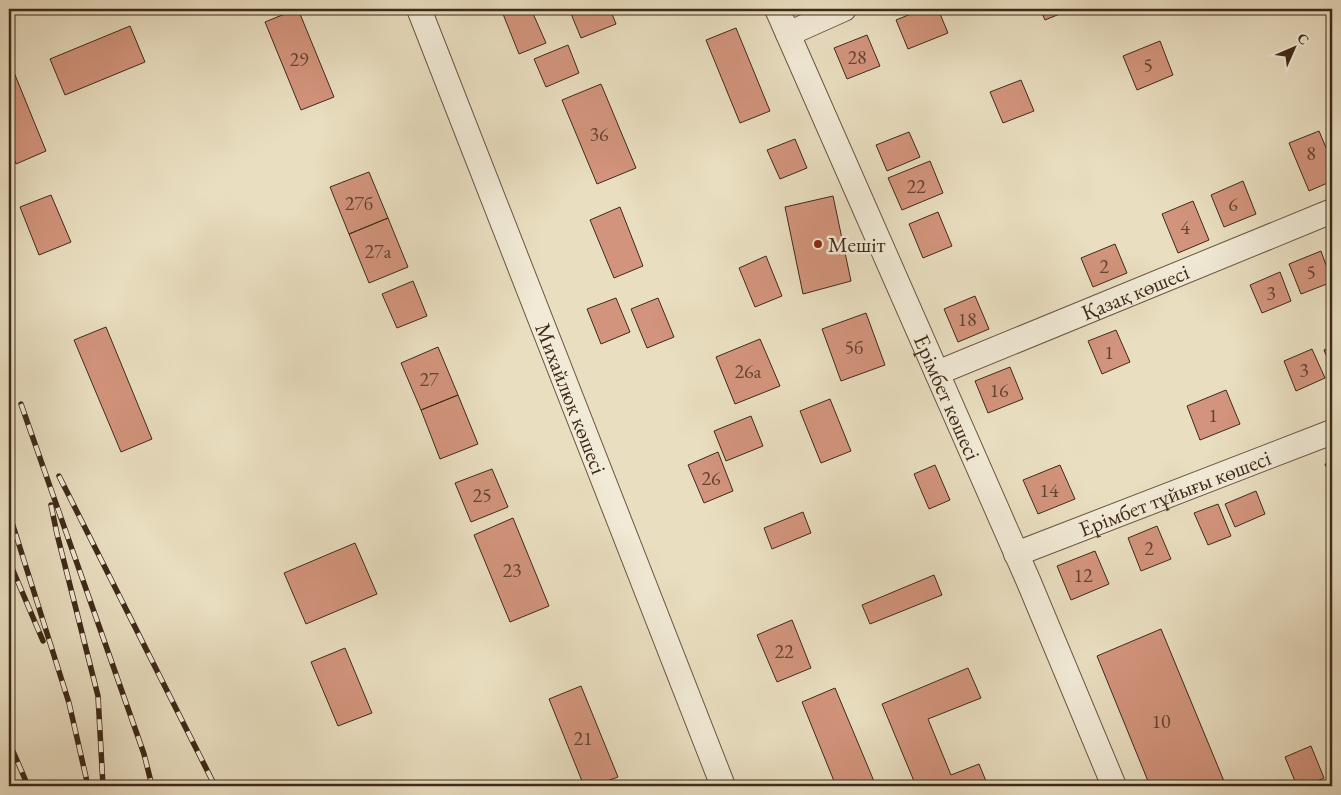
<svg xmlns="http://www.w3.org/2000/svg" width="1341" height="795" font-family="'EB Garamond',serif">
<style>
.building{fill:#d2947c;stroke:#3f2a18}
.lines{fill:none;stroke-linecap:round;stroke-linejoin:round}
.minor-casing{stroke:#6a5742;stroke-width:26}
.minor{stroke:#f1ead6;stroke-width:24}
.rail-casing{stroke:#3f2a18;stroke-width:5.5}
.rail{stroke:#f1ead6;stroke-width:4;stroke-dasharray:11;stroke-linecap:butt}
.poi-dot{fill:#8f2418;stroke:#f1ead6;stroke-width:2}
.labels{text-anchor:middle;stroke-width:5;stroke-linejoin:round;paint-order:stroke}
.number-label{font-size:20px;fill:#644431}
.poi-label{font-size:22px;fill:#3f2a18;stroke:#f1ead6;text-anchor:start}
.street-label{font-size:22px;fill:#3f2a18;stroke:#f1ead6}
</style>
<rect width="100%" height="100%" fill="#e9dec0"/>
<filter id="stains"><feTurbulence type="fractalNoise" baseFrequency=".004" numOctaves="4"/><feColorMatrix values="0 0 0 0 .2 0 0 0 0 .09 0 0 0 0 .02 0 0 0 .5 -.17"/></filter>
<radialGradient id="worn" r=".72"><stop offset=".6" stop-color="#630" stop-opacity="0"/><stop offset="1" stop-color="#630" stop-opacity=".3"/></radialGradient>
<!-- building -->
<path class="building" d="M297,9H298L334,97L301,110L265,22Z
M501,9H531L546,43L519,54Z
M569,9H610L616,24L581,38Z
M923,9H938L948,33L908,49L896,20Z
M1040,9H1072L1045,20Z
M130,26L145,62L65,95L50,59Z
M736,28L770,111L740,123L706,40Z
M867,35L880,66L847,79L834,48Z
M1160,41L1173,75L1137,90L1123,56Z
M568,45L579,73L546,87L534,59Z
M13,70L46,151L16,164L9,146V72Z
M1021,80L1034,111L1003,123L990,92Z
M601,84L636,168L597,184L562,100Z
M1319,131L1332,162V181L1309,191L1289,143Z
M909,132L920,157L887,171L876,145Z
M795,139L807,168L780,179L767,150Z
M930,161L943,193L902,210L888,178Z
M369,172L388,218L349,234L330,187Z
M1243,181L1256,214L1224,227L1211,195Z
M51,195L71,242L39,255L20,207Z
M833,196L851,281L803,294L785,207Z
M1193,201L1209,240L1178,253L1162,214Z
M620,207L643,266L614,278L590,220Z
M938,212L952,246L923,258L909,224Z
M388,218L408,267L369,283L349,234Z
M1115,244L1127,273L1093,287L1081,258Z
M1321,251L1332,282L1301,294L1289,264Z
M766,256L782,296L755,307L739,268Z
M1280,272L1291,301L1262,313L1250,285Z
M413,281L427,316L397,328L382,294Z
M975,296L989,329L958,342L944,309Z
M616,298L630,332L601,344L587,309Z
M658,298L674,337L647,348L631,309Z
M866,313L885,365L841,381L822,329Z
M106,327L152,439L121,452L74,340Z
M1116,330L1130,362L1102,374L1088,341Z
M760,339L780,386L735,404L716,357Z
M1332,346V370L1324,350Z
M438,347L458,395L421,410L401,363Z
M1312,349L1325,378L1296,391L1284,361Z
M1010,367L1023,399L988,413L975,381Z
M1226,390L1240,424L1200,440L1187,406Z
M458,395L478,444L440,459L421,410Z
M830,399L851,451L821,463L800,411Z
M751,416L763,446L726,461L714,431Z
M718,452L733,491L704,503L688,465Z
M1332,461V480L1325,464Z
M935,465L950,500L929,509L914,474Z
M1060,465L1075,499L1038,514L1023,480Z
M492,469L508,507L471,522L455,483Z
M1256,491L1265,514L1235,527L1225,504Z
M1218,504L1231,536L1208,545L1194,513Z
M803,512L811,533L772,549L764,528Z
M513,518L549,606L510,622L474,535Z
M1157,526L1171,559L1141,571L1128,538Z
M355,543L377,594L306,624L284,573Z
M1095,551L1109,584L1071,600L1057,566Z
M934,575L942,595L870,624L862,605Z
M792,620L811,668L777,682L757,635Z
M1161,629L1226,786H1150L1097,656Z
M345,648L372,713L338,726L311,662Z
M968,668L981,698L928,719L951,775L979,764L988,786H916L882,704Z
M581,686L618,777L594,786H584L549,699Z
M835,688L876,786H836L802,702Z
M1311,746L1324,778L1305,786H1297L1285,757Z"/>
<g class="lines">
<defs>
<g id="minor">
<path id="s1" d="M419,9L723,786"/>
<path id="s2" d="M777,9L1028,580L1114,786"/>
<path d="M788,34L844,9"/>
<path id="s3" d="M937,373L1332,211"/>
<path id="s4" d="M1016,554L1332,432"/>
</g>
</defs>
<!-- minor casing -->
<use href="#minor" class="minor-casing"/>
<!-- minor -->
<use href="#minor" class="minor"/>
<defs>
<path id="rail" d="M21,404L144,754L152,786
M59,476L215,786
M51,505L57,534L98,696L103,786
M9,513L69,703L88,786
M9,561L43,641
M9,742L28,786"/>
</defs>
<!-- rail casing -->
<use href="#rail" class="rail-casing"/>
<!-- rail -->
<use href="#rail" class="rail"/>
</g>
<!-- markers -->
<circle class="poi-dot" cx="818" cy="244" r="5"/>
<g class="labels">
<!-- number labels -->
<g class="number-label">
<text x="857" y="64">28</text>
<text x="299" y="66">29</text>
<text x="1148" y="72">5</text>
<text x="599" y="141">36</text>
<text x="1311" y="160">8</text>
<text x="916" y="193">22</text>
<text x="359" y="210">27б</text>
<text x="1233" y="211">6</text>
<text x="1185" y="234">4</text>
<text x="378" y="258">27а</text>
<text x="1104" y="273">2</text>
<text x="1311" y="279">5</text>
<text x="1271" y="300">3</text>
<text x="967" y="326">18</text>
<text x="854" y="354">5б</text>
<text x="1109" y="359">1</text>
<text x="1304" y="377">3</text>
<text x="748" y="378">26а</text>
<text x="429" y="386">27</text>
<text x="999" y="397">16</text>
<text x="1213" y="422">1</text>
<text x="711" y="485">26</text>
<text x="1049" y="497">14</text>
<text x="482" y="502">25</text>
<text x="1149" y="555">2</text>
<text x="512" y="577">23</text>
<text x="1083" y="582">12</text>
<text x="784" y="658">22</text>
<text x="1161" y="728">10</text>
<text x="583" y="745">21</text>
</g>
<!-- poi labels -->
<g class="poi-label">
<text x="828" y="252">Мешіт</text>
</g>
<!-- street labels -->
<g class="street-label">
<text dy="8" stroke="none"><textPath href="#s3" startOffset="214">Қазақ көшесі</textPath></text>
<text dy="8" stroke="none"><textPath href="#s2" startOffset="424">Ерімбет көшесі</textPath></text>
<text dy="8" stroke="none"><textPath href="#s1" startOffset="418">Михайлюк көшесі</textPath></text>
<text dy="8" stroke="none"><textPath href="#s4" startOffset="170">Ерімбет тұйығы көшесі</textPath></text>
</g>
</g>
<!-- margin -->
<rect width="1341" height="795" fill="none" stroke="#e9dec0" stroke-width="30"/>
<rect x="10" y="10" width="1321" height="775" fill="none" stroke="#3f2a18" stroke-width="2.5"/>
<rect x="15" y="15" width="1311" height="765" fill="none" stroke="#3f2a18"/>
<!-- north arrow -->
<g transform="translate(1294 48) rotate(45)" stroke="#f1ead6" stroke-width="4" paint-order="stroke">
<path d="M0-4L9 19L0 12L-9 19Z" fill="#3f2a18"/>
<text y="-8" font-size="14" font-weight="bold" text-anchor="middle" fill="#3f2a18">С</text>
</g>
<rect width="100%" height="100%" filter="url(#stains)"/>
<rect width="100%" height="100%" fill="url(#worn)"/>
</svg>
